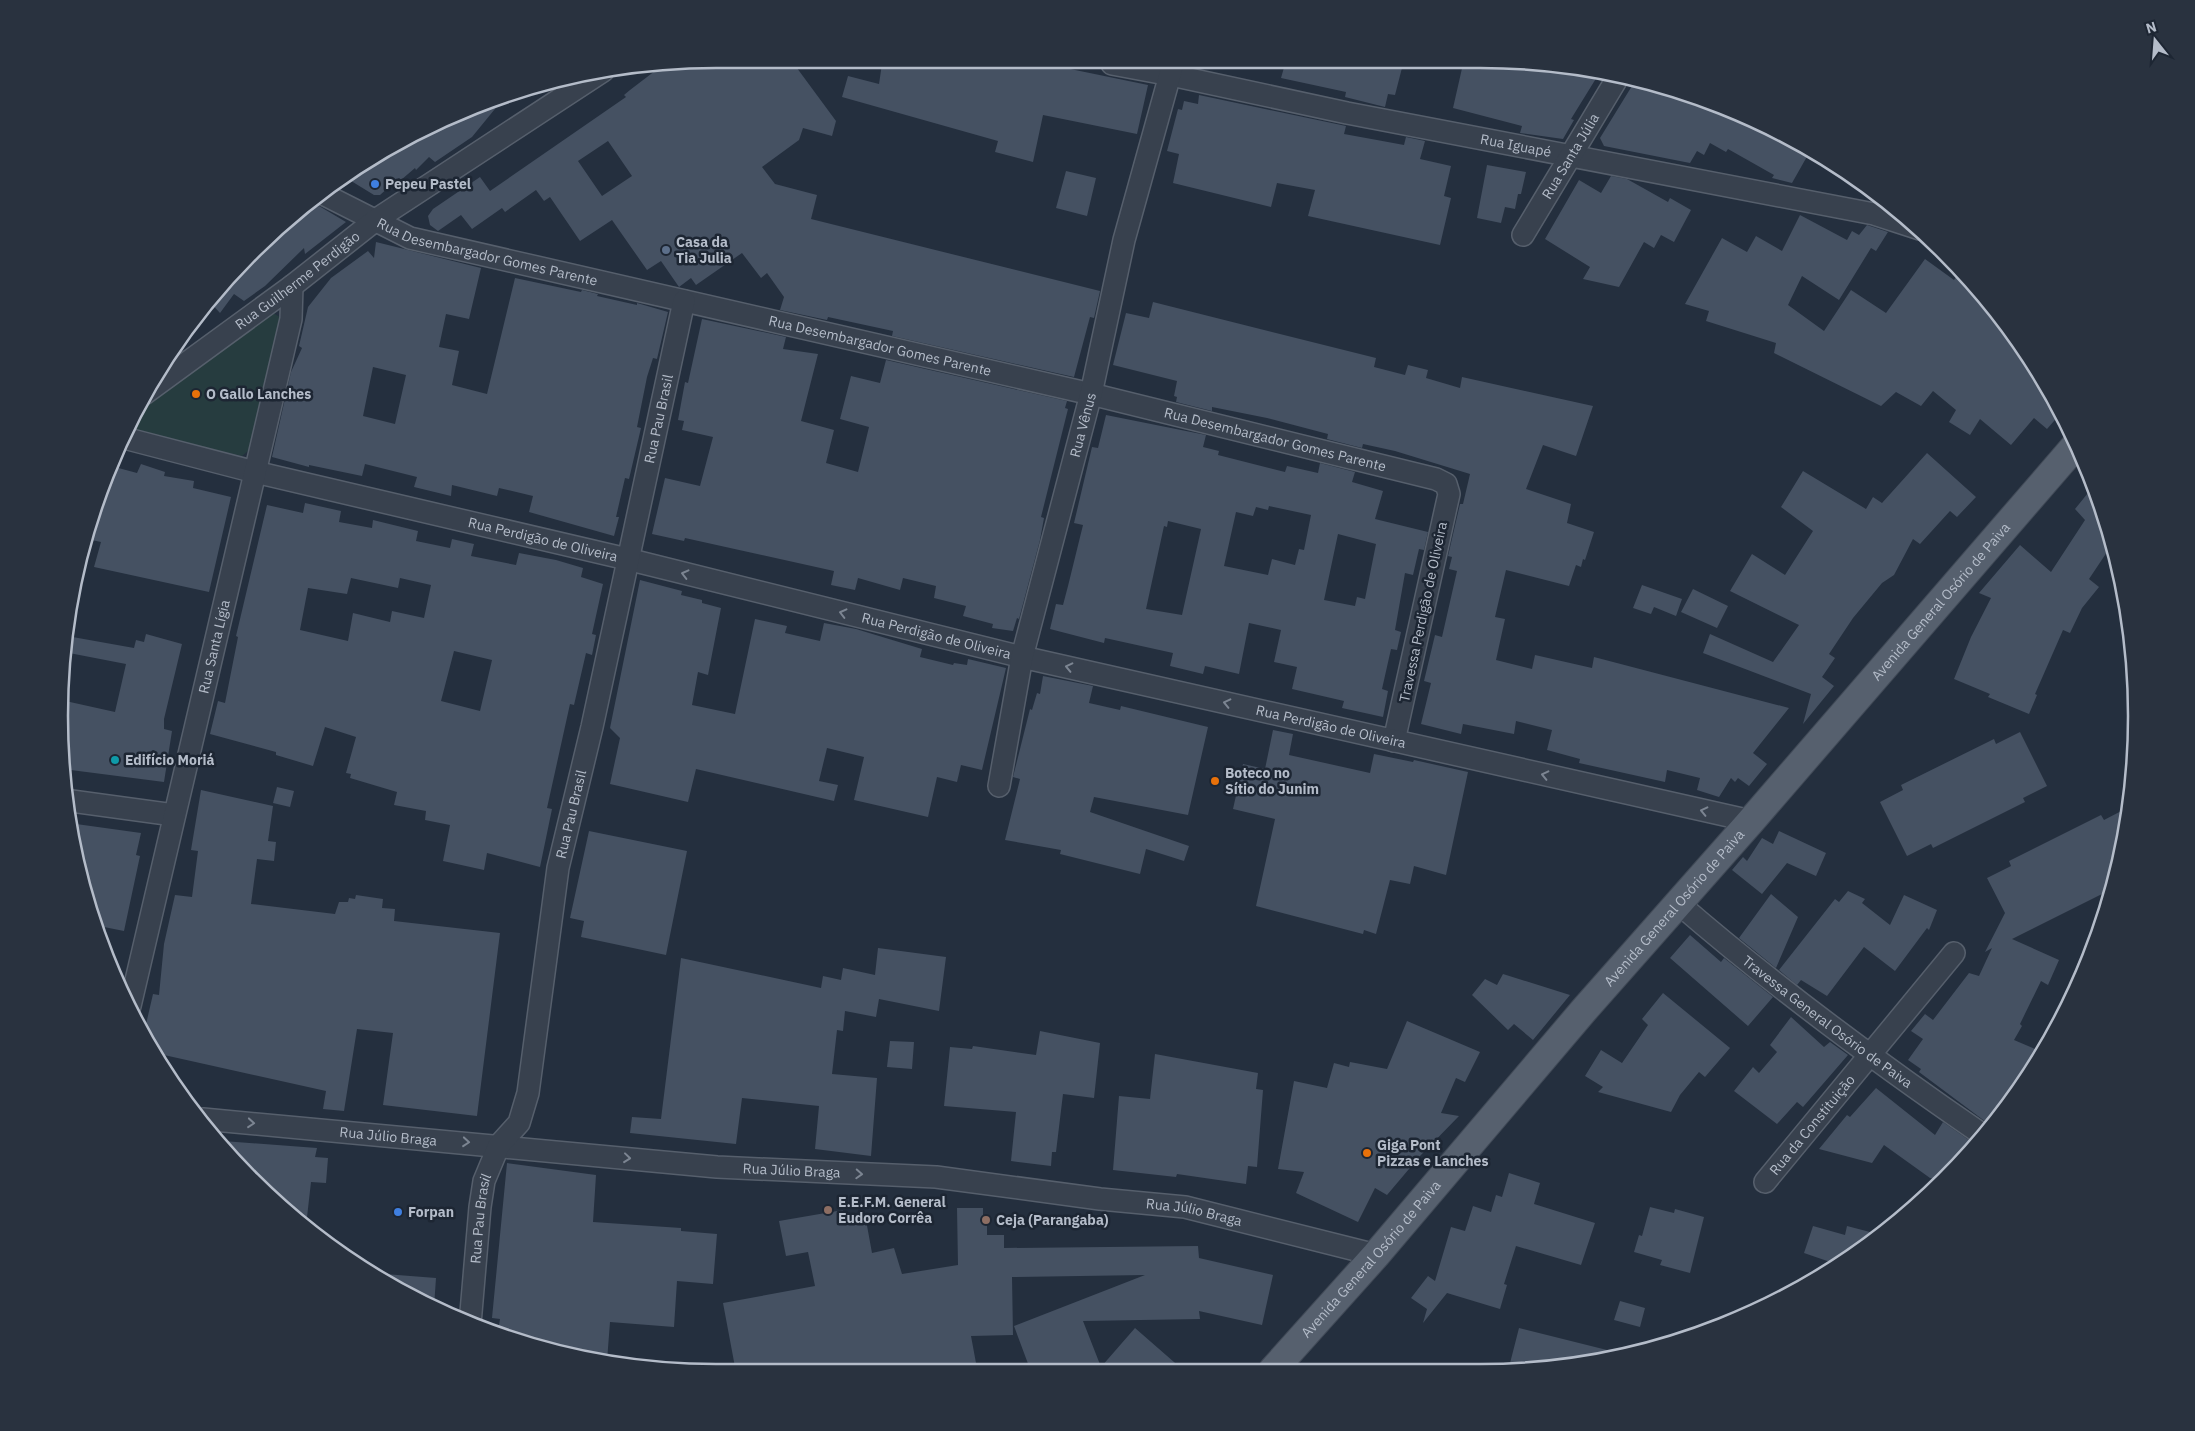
<svg xmlns="http://www.w3.org/2000/svg" width="2195" height="1431" font-family="'IBM Plex Sans',sans-serif">
<style>
.green{fill:#263c3f}
.building{fill:#455162;fill-rule:evenodd}
.lines{fill:none;stroke-linecap:round;stroke-linejoin:round}
.minor-casing{stroke:#565f6c;stroke-width:24}
.major-casing{stroke:#414a57;stroke-width:30}
.minor{stroke:#38414e;stroke-width:21}
.major{stroke:#56606e;stroke-width:28}
.oneway{stroke:#7c8592}
.shop-dot{fill:#3f7fe0;stroke:#1d2633;stroke-width:2}
.service-dot{fill:#5c6f8a;stroke:#1d2633;stroke-width:2}
.food-dot{fill:#e8710a;stroke:#1d2633;stroke-width:2}
.culture-dot{fill:#0f9aa8;stroke:#1d2633;stroke-width:2}
.education-dot{fill:#8d6e63;stroke:#1d2633;stroke-width:2}
.labels{text-anchor:middle;stroke-width:5;stroke-linejoin:round;paint-order:stroke}
.street-label{font-size:14px;fill:#b4bcc9;stroke:#1d2633}
.poi-label{font-size:14px;font-weight:bold;fill:#b4bcc9;stroke:#1d2633;text-anchor:start}
.rim{fill:none;stroke:#b4bcc9;stroke-width:2.5}
</style>
<rect width="100%" height="100%" fill="#242f3e"/>
<!-- green -->
<path class="green" d="M273,313L280,317L249,450L242,456L127,430L135,412Z"/>
<!-- building -->
<path class="building" d="M664,64H794L836,121L832,136L803,128L799,140L762,167L775,184L817,195L811,219L1100,291L1094,318L1090,317L1074,377L892,336L893,331L828,317L827,320L780,310L784,297L767,273L761,278L742,253L696,285L691,278L679,287L661,261L647,270L612,220L580,241L550,197L544,201L536,190L505,212L502,208L472,229L461,215L438,231L430,225L428,216L433,209L480,177L490,191L626,97L624,95L630,90ZM608,141L632,176L602,196L578,161Z
M882,64H1046L1148,85L1137,134L1043,115L1033,162L995,152L998,141L842,97L848,76L879,84Z
M1285,64H1403L1395,95L1388,94L1385,107L1345,97L1346,92L1281,78Z
M1463,64H1566L1600,72L1571,119L1574,120L1563,139L1520,133L1522,126L1453,108Z
M1635,81L1690,94L1770,126L1809,153L1792,183L1772,178L1774,175L1728,149L1726,152L1710,143L1704,155L1697,151L1690,163L1604,146L1600,138Z
M508,93L472,137L435,162L429,157L416,170L415,168L401,180L399,178L380,195H374L343,176L350,170Z
M1199,95L1346,126L1344,134L1377,140L1404,145L1406,137L1425,141L1420,159L1451,166L1444,196L1451,198L1440,245L1308,216L1315,190L1277,183L1271,207L1173,183L1179,154L1167,151L1178,109L1182,110L1184,101L1198,104Z
M1487,165L1526,172L1521,194H1518L1515,209L1505,207L1501,223L1477,218Z
M1066,171L1096,178L1087,216L1056,208Z
M1611,176L1627,179L1668,202L1670,198L1691,210L1674,242L1661,235L1654,248L1644,242L1619,287L1583,279L1590,267L1545,239L1579,180L1601,193Z
M309,204L313,209L319,206L346,222L305,254L304,248L265,286L244,301L234,294L220,313L208,300L252,251Z
M1800,215L1847,240L1852,231L1859,235L1867,225L1888,232L1876,251L1871,248L1839,300L1802,276L1788,305L1824,331L1851,290L1886,313L1925,259L1954,280L1956,277L1973,290L1975,289L2000,315L2061,413L2047,429L2034,418L2011,445L1980,419L1970,435L1949,422L1956,410L1933,391L1921,406L1896,392L1881,406L1774,353L1776,343L1706,321L1709,311L1685,304L1722,238L1747,252L1756,236L1782,251Z
M376,242L481,268L469,319L446,314L439,347L459,351L452,385L487,394L515,278L581,292L582,290L598,294L597,296L637,305V303L668,312L657,359L653,358L647,377L637,427L641,428L629,479L625,478L616,517H619L614,536L529,512L533,496L499,488L497,496L452,485L451,496L414,487L417,477L365,464L362,476L309,465V467L272,457L291,372L302,348L299,346L308,307L331,278L368,251L374,258ZM373,367L406,375L395,424L363,416Z
M1153,302L1376,358L1374,367L1405,375L1408,365L1428,370L1426,378L1460,388L1462,377L1593,406L1576,456L1543,445L1526,489L1571,504L1567,523L1594,532L1585,560L1583,559L1581,567L1576,565L1569,586L1506,570L1495,617L1505,619L1496,660L1532,669L1535,655L1592,668L1594,657L1789,708L1753,753L1767,764L1749,786L1738,778L1735,782L1731,778L1719,797L1697,790L1700,778L1667,770L1665,782L1579,763L1580,759L1547,750L1552,730L1516,721L1514,734L1463,724L1461,734L1421,724L1431,683L1424,681L1435,635L1442,637L1457,571L1449,569L1452,557L1448,556L1460,504H1463L1470,474L1395,451L1363,444L1362,448L1327,439L1328,434L1267,418L1212,407V411L1176,402L1177,397L1174,396L1177,381L1113,365L1126,313L1149,318Z
M702,319L786,337L783,349L818,354L801,421L834,430L826,463L858,472L869,427L840,419L851,376L880,383L886,360L1067,401L1065,408L1068,409L1041,517L1044,518L1040,540L1019,619L1017,618L1013,631L992,628L993,624L963,616L966,606L934,598L936,586L903,578L900,590L858,578L855,590L831,585L834,571L685,538L684,541L652,534L665,478L700,486L713,437L682,430L684,421L678,420L685,382L688,383Z
M1106,415L1206,435L1203,447L1219,451L1218,455L1285,472L1287,466L1318,473L1320,463L1355,472L1352,482L1383,491L1375,519L1428,532L1424,550L1419,549L1413,575L1405,573L1395,630L1401,632L1397,650L1391,649L1382,689L1388,691L1383,717L1342,708L1344,701L1292,689L1297,667L1274,662L1281,630L1249,623L1239,674L1205,666L1203,674L1170,666L1173,653L1105,638L1104,643L1050,629L1056,604L1063,605L1068,586L1083,525L1074,523L1092,447L1098,448ZM1269,506L1311,515L1304,550L1299,549L1295,565L1272,559L1268,575L1224,566L1236,512L1253,516L1256,507L1268,510ZM1168,521L1201,529L1182,615L1146,609L1164,526L1167,527ZM1338,534L1376,544L1365,599L1357,597L1355,606L1324,600Z
M1927,453L1976,497L1957,517L1950,511L1920,544L1913,539L1894,575L1882,583L1853,618L1829,654L1835,658L1822,677L1834,686L1803,724L1811,694L1703,653L1710,634L1773,662L1799,625L1730,591L1752,554L1785,575L1813,531L1781,507L1803,471L1866,509L1873,497L1882,503Z
M141,464L165,472L164,476L194,481L193,488L231,497L209,592L94,567L101,542L87,539L94,504L111,466L137,473Z
M2092,488L2113,543L2089,579L2099,587L2082,608L2070,633L2063,630L2035,694L2037,695L2029,714L1988,697L1990,694L1954,679L1971,637L1991,598L1979,593L2020,545L2051,572L2085,520L2075,509Z
M305,503L341,511L339,522L372,528L373,520L418,531L416,541L450,548L452,539L474,544L471,556L516,565L519,553L556,560L583,568L581,577L603,584L592,634L596,635L592,655L586,653L574,705L570,704L555,772L547,808L552,809L540,867L487,853L484,870L443,861L450,825L425,820L426,811L394,805L397,792L350,778L351,774L346,773L356,737L325,727L313,766L276,755V752L210,734L218,701L225,703L238,637L236,636L267,505L303,513ZM351,578L398,588L400,578L431,585L424,618L392,611L390,622L353,613L348,641L300,630L308,588L347,594ZM454,651L492,660L480,711L441,701Z
M640,580L682,591L681,595L702,600V603L721,608L708,675L698,672L692,705L735,714L755,619L787,626L785,633L820,641L824,623L856,629L922,649L920,657L953,665L954,663L967,665L968,659L1006,668L982,770L961,765L957,782L937,777L928,817L854,800L864,757L827,748L819,781L838,785L834,801L696,769L688,802L610,784L620,738L610,728Z
M1642,585L1682,599L1676,616L1654,607L1651,614L1633,608Z
M1693,589L1728,606L1717,628L1681,612Z
M146,634L182,644L164,719V729L172,731L164,782L63,769L61,700L115,712L126,664L64,652L67,636L134,648L136,640L144,642Z
M1043,676L1093,686L1089,703L1120,710L1121,706L1208,727L1188,815L1094,797L1090,812L1189,846L1184,861L1146,849L1140,874L1060,854L1061,850L1005,840L1020,779L1013,777L1030,709L1032,710L1037,693L1040,694Z
M1273,730L1293,734L1289,755L1370,773L1374,754L1413,762L1414,760L1468,772L1446,875L1414,866L1410,884L1390,880L1376,934L1364,930L1363,934L1256,906L1275,819L1233,809L1243,764L1265,769Z
M2020,732L2047,786L2023,798L2025,802L1933,848L1931,844L1907,856L1880,802L1903,790L1901,785L1994,739L1996,744Z
M277,787L294,791L290,807L273,803Z
M201,790L273,806L268,841L276,842L274,861L257,859L251,904L335,914L339,902H348L349,898L355,899L356,895L383,899L382,908L395,909L394,921L500,933L477,1116L383,1105L393,1033L357,1029L344,1111L323,1109L326,1091L155,1053L144,1033L153,994L159,995L164,944L175,895L192,897L198,851L191,850Z
M2129,807L2110,890L2012,939L2059,960L2048,985L2041,981L2020,1024L2022,1026L2014,1040L2042,1052L1990,1125L1919,1072L1921,1069L1908,1060L1923,1039L1911,1031L1925,1014L1933,1020L1969,973L1979,976L1992,948L1985,952L2005,913L1987,878L2011,866L2009,861L2101,815L2104,820Z
M69,823L141,833L136,855L140,856L124,931L94,925L81,885Z
M589,831L687,851L666,955L581,937L584,921L570,918Z
M1779,831L1826,853L1816,876L1787,863L1762,894L1732,870L1743,857L1747,861L1762,838L1773,844Z
M1848,891L1865,899L1862,903L1890,925L1904,895L1937,910L1929,930L1927,928L1895,971L1864,947L1827,996L1801,980L1797,985L1779,970L1835,899L1839,902Z
M1771,894L1798,917L1776,968L1739,938Z
M1690,935L1721,962L1724,958L1773,997L1748,1026L1670,958Z
M878,948L946,957L939,1011L879,999L876,1017L845,1011L843,1031L837,1030L832,1074L877,1078L871,1156L815,1149L819,1106L742,1098L736,1144L630,1133L632,1117L661,1119L681,958L821,988L823,976L841,980L843,968L875,975Z
M1503,974L1570,995L1533,1040L1514,1024L1508,1030L1472,995L1485,979L1497,985Z
M1663,993L1730,1048L1705,1077L1699,1072L1680,1095L1671,1112L1598,1092L1603,1087L1585,1076L1601,1050L1622,1063L1648,1025L1642,1019Z
M1791,1017L1824,1047L1830,1042L1848,1055L1803,1107L1797,1102L1777,1124L1734,1091L1753,1067L1759,1073L1777,1052L1770,1045Z
M1407,1021L1480,1052L1465,1082L1456,1078L1441,1113L1459,1116L1420,1156L1387,1195L1375,1188L1358,1222L1296,1193L1304,1172L1278,1169L1294,1081L1327,1088L1334,1063L1349,1067L1350,1062L1387,1069Z
M1040,1031L1100,1043L1094,1098L1063,1094L1056,1152H1052L1051,1166L1011,1161L1016,1112L944,1106L950,1047L972,1049L973,1046L1036,1055Z
M890,1041L914,1042L912,1069L887,1067Z
M1155,1054L1258,1073L1256,1089L1263,1090L1257,1167L1248,1166L1246,1184L1177,1174L1176,1177L1113,1170L1119,1096L1150,1099Z
M1876,1088L1935,1135L1943,1122L1976,1145L1939,1180L1930,1178L1884,1145L1872,1163L1819,1149L1847,1115L1850,1117Z
M223,1141L317,1148L315,1157L328,1158L326,1183L311,1182L306,1226L282,1209Z
M507,1163L596,1175L593,1222L681,1228V1231L717,1234L713,1284L677,1281L674,1327L610,1322L607,1361L498,1331L500,1319L492,1318Z
M1509,1173L1540,1183L1534,1204L1595,1223L1581,1265L1516,1246L1504,1284L1507,1285L1500,1309L1447,1293L1423,1323L1427,1309L1411,1298L1428,1276L1435,1281L1451,1227L1465,1231L1473,1206L1491,1212L1496,1195L1502,1197Z
M1650,1207L1674,1213L1675,1209L1704,1217L1690,1273L1660,1265L1662,1260L1634,1252L1639,1235L1642,1236Z
M957,1208H983V1221H987V1235H1004V1248L1198,1246L1199,1258L1273,1275L1262,1325L1199,1311L1200,1319L1083,1321L1101,1367L1135,1328L1182,1369H1030L1014,1326L1145,1275L1012,1277L1013,1335L971,1336L976,1363L948,1368L735,1367L723,1303L815,1286L808,1252L786,1256L779,1221L843,1210L845,1223L866,1220L872,1253L894,1248L902,1274L958,1265Z
M1813,1226L1845,1235L1847,1226L1870,1232L1866,1245L1836,1264L1804,1253Z
M372,1273L436,1278L434,1307L387,1284Z
M1620,1301L1645,1308L1640,1327L1614,1320Z
M1519,1328L1623,1354L1522,1371H1508Z"/>
<g class="lines">
<defs>
<g id="minor">
<path id="s1" d="M1112,64L1171,75L1347,113L1874,214L1920,229"/>
<path id="s2" d="M321,193L410,238L1091,394L1436,479L1446,484L1449,494L1394,741"/>
<path id="s3" d="M1523,235L1618,77"/>
<path id="s4" d="M144,394L292,286L377,219L603,71"/>
<path id="s5" d="M124,438L255,472L627,559L1022,657L1751,821"/>
<path id="s6" d="M999,786L1022,657L1091,394L1124,240L1173,64"/>
<path d="M64,800L174,815"/>
<path id="s7" d="M1678,903C1775,987 1878,1063 1983,1135"/>
<path id="s8" d="M130,1006L291,319L292,286"/>
<path id="s9" d="M203,1119L717,1167L936,1177L1100,1199L1185,1207L1376,1255"/>
<path id="s10" d="M1765,1182L1954,953"/>
<path id="s11" d="M470,1324L480,1207L484,1181L499,1145L519,1123L528,1093L558,868L592,727L684,301"/>
</g>
<g id="major">
<path id="s12" d="M1273,1370L1376,1255L1584,1010L1751,821L2076,445"/>
</g>
</defs>
<!-- minor casing -->
<use href="#minor" class="minor-casing"/>
<!-- major casing -->
<use href="#major" class="major-casing"/>
<!-- minor -->
<use href="#minor" class="minor"/>
<!-- major -->
<use href="#major" class="major"/>
</g>
<!-- one-way arrows -->
<defs><path id="oneway-chevron" d="M-2-3.5L2.5 0L-2 3.5" fill="none" stroke-width="1.6" stroke-linecap="round" stroke-linejoin="round" transform="scale(1.25)"/></defs>
<g class="oneway">
<use href="#oneway-chevron" transform="translate(685 574) rotate(-166)"/>
<use href="#oneway-chevron" transform="translate(843 613) rotate(-166)"/>
<use href="#oneway-chevron" transform="translate(1069 667) rotate(-167)"/>
<use href="#oneway-chevron" transform="translate(1227 703) rotate(-167)"/>
<use href="#oneway-chevron" transform="translate(1545 775) rotate(-167)"/>
<use href="#oneway-chevron" transform="translate(1704 811) rotate(-167)"/>
<use href="#oneway-chevron" transform="translate(251 1123) rotate(5)"/>
<use href="#oneway-chevron" transform="translate(466 1142) rotate(5)"/>
<use href="#oneway-chevron" transform="translate(627 1158) rotate(6)"/>
<use href="#oneway-chevron" transform="translate(859 1174) rotate(3)"/>
</g>
<!-- markers -->
<g class="shop-dot">
<circle cx="375" cy="184" r="5"/>
<circle cx="398" cy="1212" r="5"/>
</g>
<circle class="service-dot" cx="666" cy="250" r="5"/>
<g class="food-dot">
<circle cx="196" cy="394" r="5"/>
<circle cx="1215" cy="781" r="5"/>
<circle cx="1367" cy="1153" r="5"/>
</g>
<circle class="culture-dot" cx="115" cy="760" r="5"/>
<g class="education-dot">
<circle cx="828" cy="1210" r="5"/>
<circle cx="986" cy="1220" r="5"/>
</g>
<g class="labels">
<!-- street labels -->
<g class="street-label">
<text dy="5" stroke="none"><textPath href="#s1" startOffset="412">Rua Iguapé</textPath></text>
<text dy="5" stroke="none"><textPath href="#s3" startOffset="92">Rua Santa Júlia</textPath></text>
<text dy="5" stroke="none"><textPath href="#s2" startOffset="178">Rua Desembargador Gomes Parente</textPath></text>
<text dy="5" stroke="none"><textPath href="#s4" startOffset="191">Rua Guilherme Perdigão</textPath></text>
<text dy="5" stroke="none"><textPath href="#s2" startOffset="582">Rua Desembargador Gomes Parente</textPath></text>
<text dy="5" stroke="none"><textPath href="#s11" startOffset="931">Rua Pau Brasil</textPath></text>
<text dy="5" stroke="none"><textPath href="#s6" startOffset="371">Rua Vênus</textPath></text>
<text dy="5" stroke="none"><textPath href="#s2" startOffset="988">Rua Desembargador Gomes Parente</textPath></text>
<text dy="5" stroke="none"><textPath href="#s5" startOffset="431">Rua Perdigão de Oliveira</textPath></text>
<text dy="5" stroke="none"><textPath href="#s12" startOffset="1018">Avenida General Osório de Paiva</textPath></text>
<text transform="translate(1423 612) rotate(-78)" y="5">Travessa Perdigão de Oliveira</text>
<text dy="5" stroke="none"><textPath href="#s5" startOffset="836">Rua Perdigão de Oliveira</textPath></text>
<text dy="5" stroke="none"><textPath href="#s8" startOffset="369">Rua Santa Lígia</textPath></text>
<text dy="5" stroke="none"><textPath href="#s5" startOffset="1241">Rua Perdigão de Oliveira</textPath></text>
<text dy="5" stroke="none"><textPath href="#s11" startOffset="526">Rua Pau Brasil</textPath></text>
<text dy="5" stroke="none"><textPath href="#s12" startOffset="612">Avenida General Osório de Paiva</textPath></text>
<text dy="5" stroke="none"><textPath href="#s7" startOffset="191">Travessa General Osório de Paiva</textPath></text>
<text dy="5" stroke="none"><textPath href="#s10" startOffset="74">Rua da Constituição</textPath></text>
<text dy="5" stroke="none"><textPath href="#s9" startOffset="186">Rua Júlio Braga</textPath></text>
<text dy="5" stroke="none"><textPath href="#s9" startOffset="591">Rua Júlio Braga</textPath></text>
<text dy="5" stroke="none"><textPath href="#s9" startOffset="996">Rua Júlio Braga</textPath></text>
<text dy="5" stroke="none"><textPath href="#s11" startOffset="106">Rua Pau Brasil</textPath></text>
<text dy="5" stroke="none"><textPath href="#s12" startOffset="148">Avenida General Osório de Paiva</textPath></text>
</g>
<!-- poi labels -->
<g class="poi-label">
<text x="385" y="189">Pepeu Pastel</text>
<text x="676" y="247">Casa da<tspan x="676" dy="16">Tia Julia</tspan></text>
<text x="206" y="399">O Gallo Lanches</text>
<text x="125" y="765">Edifício Moriá</text>
<text x="1225" y="778">Boteco no<tspan x="1225" dy="16">Sítio do Junim</tspan></text>
<text x="1377" y="1150">Giga Pont<tspan x="1377" dy="16">Pizzas e Lanches</tspan></text>
<text x="838" y="1207">E.E.F.M. General<tspan x="838" dy="16">Eudoro Corrêa</tspan></text>
<text x="408" y="1217">Forpan</text>
<text x="996" y="1225">Ceja (Parangaba)</text>
</g>
</g>
<!-- crop -->
<path d="M0 0H2195V1431H0ZM716 68H1480A648 648 0 0 1 2128 716V716A648 648 0 0 1 1480 1364H716A648 648 0 0 1 68 716V716A648 648 0 0 1 716 68Z" fill="#29323f" fill-rule="evenodd"/>
<path class="rim" d="M716 68H1480A648 648 0 0 1 2128 716V716A648 648 0 0 1 1480 1364H716A648 648 0 0 1 68 716V716A648 648 0 0 1 716 68Z"/>
<!-- north arrow -->
<g transform="translate(2155 40) rotate(343)" stroke="#1d2633" stroke-width="4" paint-order="stroke">
<path d="M0-4L9 19L0 12L-9 19Z" fill="#b4bcc9"/>
<text y="-8" font-size="14" font-weight="bold" text-anchor="middle" fill="#b4bcc9">N</text>
</g>
</svg>
